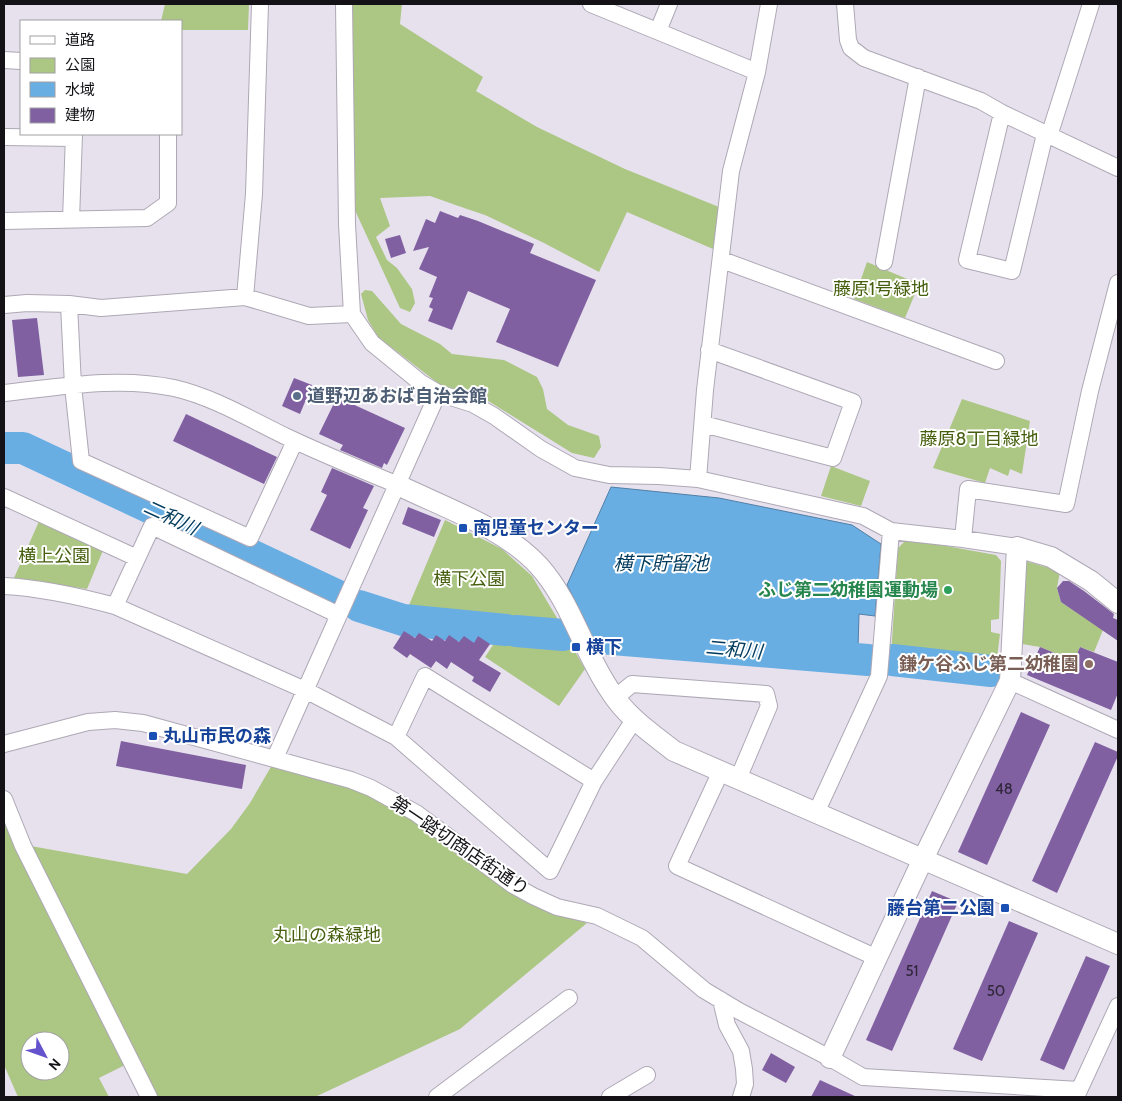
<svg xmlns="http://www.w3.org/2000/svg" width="1122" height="1101" font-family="Cabin,'Noto Sans JP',sans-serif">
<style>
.green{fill:#acc684;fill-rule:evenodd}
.water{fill:#69aee3;stroke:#507fa6}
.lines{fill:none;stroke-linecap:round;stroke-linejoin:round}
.river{stroke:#69aee3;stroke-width:32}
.building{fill:#8060a1}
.minor-casing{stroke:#aea8b5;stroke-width:18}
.tertiary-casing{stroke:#aea8b5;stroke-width:22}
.minor{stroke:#fff;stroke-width:16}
.tertiary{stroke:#fff;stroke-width:20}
.service-dot{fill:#5c6f8a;stroke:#fff;stroke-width:2}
.transit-dot{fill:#1a4fb4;stroke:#fff;stroke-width:2}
.leisure-dot{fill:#2e9e5b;stroke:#fff;stroke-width:2}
.education-dot{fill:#8d6e63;stroke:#fff;stroke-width:2}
.labels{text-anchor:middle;stroke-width:4;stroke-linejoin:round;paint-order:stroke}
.number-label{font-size:15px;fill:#2f2639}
.park-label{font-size:18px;fill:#465f0e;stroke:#fff}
.service-label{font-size:18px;font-weight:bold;fill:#4e5e75;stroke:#fff;text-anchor:start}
.transit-label{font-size:18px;font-weight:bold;fill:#164399;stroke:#fff;text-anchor:start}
.leisure-label{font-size:18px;font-weight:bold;fill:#27864d;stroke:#fff;text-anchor:end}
.education-label{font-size:18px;font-weight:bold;fill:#785e54;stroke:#fff;text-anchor:end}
.street-label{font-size:18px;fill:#141216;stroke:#fff}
.water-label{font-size:19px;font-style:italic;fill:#013a5c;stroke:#fff}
</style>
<rect width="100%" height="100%" fill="#e7e1ee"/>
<!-- green -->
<path class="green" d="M165,4H249L248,30H181V21H161Z
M351,4H402L400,24L483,77L476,91L537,127L625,169L719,207L713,249L627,212L599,272L544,243L485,215L467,209L430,196L380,198L390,226L376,237L387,260L397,268L412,289L415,303L410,312L400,308L353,206Z
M867,262L919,284L905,318L854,299Z
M365,290L372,291L401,324L440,344L452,354L504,360L537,377L543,389L547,409L568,425L599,436L601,447L594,458L572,453L485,399L439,384L378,337L368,320L361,294Z
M962,399L1030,421L1022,474L1010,469L1008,476L990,468L985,483L933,468Z
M831,466L870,481L861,506L821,496Z
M40,519L104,548L87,589L14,578Z
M445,520L502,549L532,576L563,628L404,617Z
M907,539L996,555L1001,561L999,619L991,620V632L1000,634L996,665L891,656L898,548Z
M1025,561L1060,571L1057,588L1061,602L1103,630L1094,652L1080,647L1074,661L1040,647L1022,644Z
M499,636L570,643L585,669L559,706L485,657Z
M272,765L347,786L386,803L557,914L587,923L460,1029L315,1097H158L139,1058L99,1078L109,1097H18L4,1065V818L14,843L187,874L231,829L250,803ZM30,1041H60V1071H30Z"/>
<!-- water -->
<path class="water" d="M611,487L719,498L852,525L881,544L875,616L859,614L858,648L589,629L567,585Z"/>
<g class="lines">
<!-- river -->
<path class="river" d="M4,448H23L336,595
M359,606L403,620L506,630
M516,631L563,635
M600,638L868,660
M892,660L991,671"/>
</g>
<!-- building -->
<path class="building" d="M440,211L458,218L460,215L478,221L534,244L530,253L596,280L558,367L496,342L510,309L468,291L452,330L428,321L433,309L429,307L433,298L429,297L437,277L419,269L429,247L413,251L426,219L435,223Z
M400,235L406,253L391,258L385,239Z
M37,318L44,375L18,377L12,320Z
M294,378L312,385L300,414L282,406Z
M337,397L405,428L387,465L384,463L382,468L340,450L343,445L319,434Z
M186,414L277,457L264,484L173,441Z
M332,468L374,486L363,508L368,510L350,549L310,530L327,495L321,492Z
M408,507L441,520L434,537L402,524Z
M1063,581H1069L1084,591L1114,614L1113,618L1118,620V641L1061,602L1057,588Z
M404,631L415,638L419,633L432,641L436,635L445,641L449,635L459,642L464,636L474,643L478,636L490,644L479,660L501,673L490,692L472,681L474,677L451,662L447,669L436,661L431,668L410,654L407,658L393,648Z
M1040,647L1074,661L1080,647L1118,662V693L1111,710L1027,675Z
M1021,712L1050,725L987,865L958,852Z
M121,741L246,765L242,789L116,766Z
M1095,742L1118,752V756L1057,893L1032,881Z
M932,891L958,902L892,1051L866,1040Z
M1009,921L1038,933L982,1061L953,1049Z
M1086,956L1110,966L1064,1070L1040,1060Z
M771,1053L795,1067L786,1083L762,1070Z
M820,1080L857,1097H811Z"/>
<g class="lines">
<defs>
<path id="minor" d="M344,4L347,224L352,314L372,343L421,383L438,393L473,404L494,416L541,449L575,468L609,475L659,476L698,479L863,516L891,531L963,539L1017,547
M591,4L757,72
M845,4L848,40L851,48L864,58L981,101L1002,113L1118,168
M658,31L669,4
M4,60L21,61
M1002,113L967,260L1012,271L1045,134
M1049,136L1091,4
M4,137L74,138
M71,220L74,134
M4,221L147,218L168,203V134
M722,260L996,361
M884,262L918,77
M245,297L254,194L260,4
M69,304L73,386L81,461L250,538L295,441
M4,305L27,303L69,304L101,308L245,297L309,316L352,314
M4,393C59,387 119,376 174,388C214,397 253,421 289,438C325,455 362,470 398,485
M703,424L833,458L853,402L709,350
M698,479L705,390L731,171L757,72L769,4
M4,497L137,558
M963,539L968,489L1066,504L1090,391L1118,283
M4,586C42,588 78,596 115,606L305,690L396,737L550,871L594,781L634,720
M115,606L152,526L339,615
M1010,681L1118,730
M615,698L632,684L766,694L769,706L738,779
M396,737L425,676L594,781
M4,744L88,722L115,720L143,723L351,780L371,788L416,813L513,885L533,896L557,907L597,916L642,938L704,990L739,1011L830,1058L863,1077L1079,1090
M275,758L438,393
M721,771L677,866L877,958
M4,799L23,846L149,1097
M816,813L879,676L891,531
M721,1000L727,1025L741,1051L744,1069L745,1084L741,1097
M437,1097L569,998
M610,1097L647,1075
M1076,1097L1118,1006"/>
<path id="tertiary" d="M398,485C445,508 503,527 539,566C572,603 583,652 611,692C627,717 651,733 674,751L1118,944
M830,1058L923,859L1010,681L1017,547L1051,557L1091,581L1118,603"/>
</defs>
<!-- minor casing -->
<use href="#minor" class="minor-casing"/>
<!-- tertiary casing -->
<use href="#tertiary" class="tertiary-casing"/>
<!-- minor -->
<use href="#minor" class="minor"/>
<!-- tertiary -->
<use href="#tertiary" class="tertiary"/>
</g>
<!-- markers -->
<circle class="service-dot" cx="297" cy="396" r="5"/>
<g class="transit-dot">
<rect x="458" y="523" width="10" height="10" rx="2.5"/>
<rect x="571" y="642" width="10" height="10" rx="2.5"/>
<rect x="148" y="731" width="10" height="10" rx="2.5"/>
<rect x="1000" y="903" width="10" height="10" rx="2.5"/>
</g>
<circle class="leisure-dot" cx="948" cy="590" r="5"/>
<circle class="education-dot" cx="1089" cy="664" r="5"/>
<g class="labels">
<!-- number labels -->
<g class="number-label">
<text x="1004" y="794">48</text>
<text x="912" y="976">51</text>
<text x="996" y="996">50</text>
</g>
<!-- park labels -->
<g class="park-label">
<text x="881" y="295">藤原1号緑地</text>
<text x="979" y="445">藤原8丁目緑地</text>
<text x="54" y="562">横上公園</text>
<text x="469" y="585">横下公園</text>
<text x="327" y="941">丸山の森緑地</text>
</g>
<!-- service labels -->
<g class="service-label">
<text x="307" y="402">道野辺あおば自治会館</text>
</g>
<!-- transit labels -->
<g class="transit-label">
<text x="473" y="534">南児童センター</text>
<text x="586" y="653">横下</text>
<text x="163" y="742">丸山市民の森</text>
<text x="995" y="914" text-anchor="end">藤台第二公園</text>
</g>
<!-- leisure labels -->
<g class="leisure-label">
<text x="938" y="596">ふじ第二幼稚園運動場</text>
</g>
<!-- education labels -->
<g class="education-label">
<text x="1079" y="670">鎌ケ谷ふじ第二幼稚園</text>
</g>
<!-- street labels -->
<g class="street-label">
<text transform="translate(460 846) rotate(34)" y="6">第一踏切商店街通り</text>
</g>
<!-- water labels -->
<g class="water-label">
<text transform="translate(171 517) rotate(25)" y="7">二和川</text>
<text x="661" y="570">横下貯留池</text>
<text transform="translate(734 649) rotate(5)" y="7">二和川</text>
</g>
</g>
<!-- border -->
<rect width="1122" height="1101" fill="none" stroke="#141216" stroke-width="10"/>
<!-- legend -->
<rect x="20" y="20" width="162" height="115" fill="#ffffff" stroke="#a1a0a2"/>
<rect x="30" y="36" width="25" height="8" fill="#ffffff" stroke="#a1a0a2"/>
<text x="65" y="45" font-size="15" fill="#141216">道路</text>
<rect x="30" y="58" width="25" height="15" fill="#acc684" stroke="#a1a0a2"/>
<text x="65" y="70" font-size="15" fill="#141216">公園</text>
<rect x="30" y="82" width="25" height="15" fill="#69aee3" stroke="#a1a0a2"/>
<text x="65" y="95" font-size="15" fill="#141216">水域</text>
<rect x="30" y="108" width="25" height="15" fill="#8060a1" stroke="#a1a0a2"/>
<text x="65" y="120" font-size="15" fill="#141216">建物</text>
<!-- north arrow -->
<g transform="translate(45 1056) rotate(131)"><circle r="24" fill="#ffffff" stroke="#a1a0a2"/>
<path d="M0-4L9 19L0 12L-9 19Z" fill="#6553cd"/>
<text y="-8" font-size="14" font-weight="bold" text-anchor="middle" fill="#141216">N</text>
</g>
</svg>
